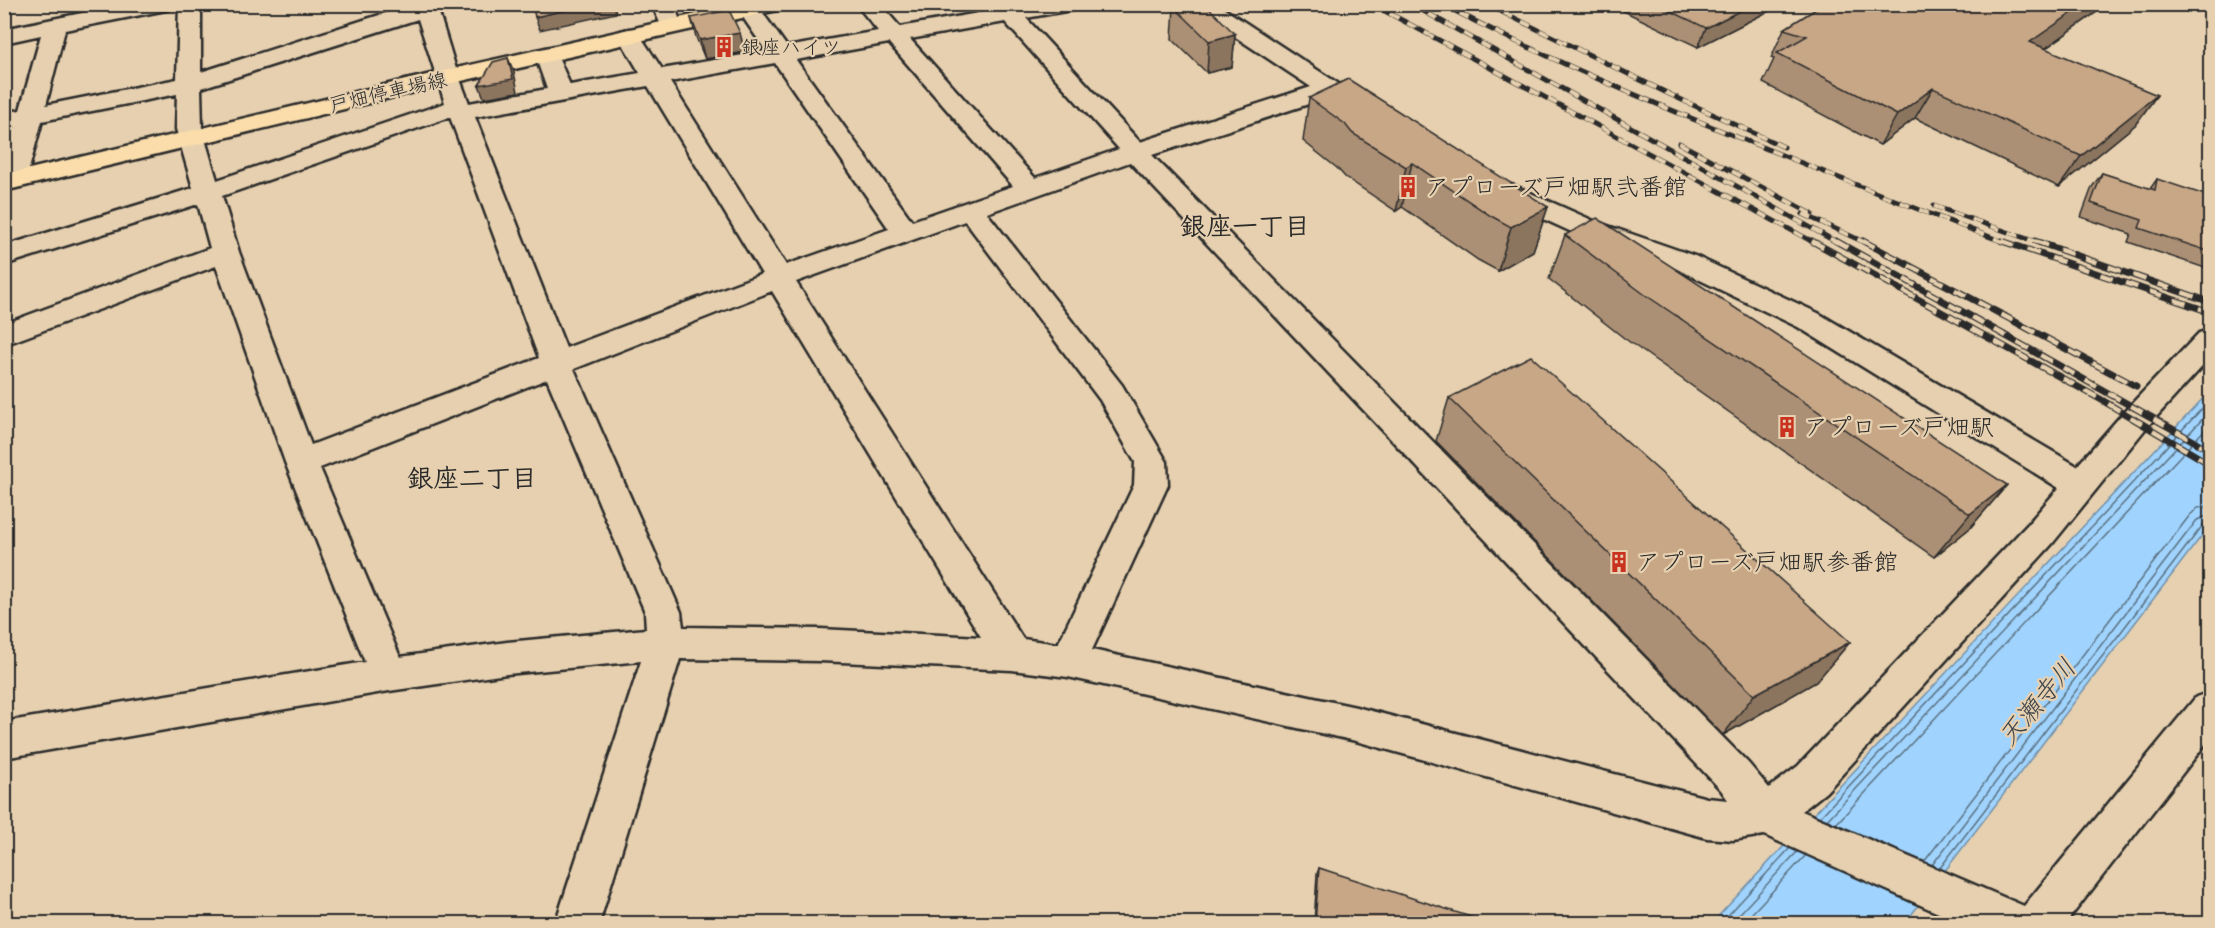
<svg xmlns="http://www.w3.org/2000/svg" width="2215" height="928" font-family="'Indie Flower','Klee One',sans-serif">
<style>
.water{fill:#a0d4fe;stroke:#7190aa;stroke-width:1.5}
.lines{fill:none;stroke-linecap:round;stroke-linejoin:round}
.shore{stroke:#5a6f7f;stroke-width:1.5}
.minor-casing{stroke:#2b2b2b;stroke-width:5}
.major-casing{stroke:#2b2b2b;stroke-width:5}
.minor{fill:#e6d0af;fill-rule:evenodd}
.major{fill:#faddab;fill-rule:evenodd}
.rail-far1-casing{stroke:#2b2b2b;stroke-width:5}
.rail-casing{stroke:#2b2b2b;stroke-width:7}
.rail-far1{stroke:#e6d0af;stroke-width:4;stroke-dasharray:10;stroke-linecap:butt}
.rail{stroke:#e6d0af;stroke-width:4.5;stroke-dasharray:13;stroke-linecap:butt}
.wall{fill:#ac9074;stroke:#2b2b2b;stroke-width:1.5}
.shaded-wall{fill:#8c755e;stroke:#2b2b2b;stroke-width:1.5}
.building{fill:#c8a787;stroke:#2b2b2b;stroke-width:1.5}
.labels{text-anchor:middle;stroke-width:4.5;stroke-linejoin:round;paint-order:stroke}
.far-poi-label{font-size:20px;fill:#2b2b2b;stroke:#e6d0af;text-anchor:start}
.far-street-label{font-size:20px;fill:#2b2b2b;stroke:#e6d0af}
.poi-label{font-size:24px;fill:#2b2b2b;stroke:#e6d0af;text-anchor:start}
.neighbourhood-label{font-size:26px;font-weight:bold;fill:#2b2b2b;stroke:#e6d0af}
.water-label{font-size:26px;font-style:italic;fill:#3d444b;stroke:#e6d0af}
</style>
<rect width="100%" height="100%" fill="#e6d0af"/>
<filter id="ink" filterUnits="userSpaceOnUse"><feTurbulence type="fractalNoise" baseFrequency=".0167" numOctaves="2"/><feDisplacementMap in="SourceGraphic" scale="12" xChannelSelector="R" yChannelSelector="G"/><feConvolveMatrix kernelMatrix="1 2 1 2 8 2 1 2 1" color-interpolation-filters="sRGB"/></filter>
<g filter="url(#ink)">
<!-- water -->
<path class="water" d="M2210,391V525L1905,923L1711,924Z"/>
<g class="lines">
<!-- shore -->
<path class="shore" d="M1820,817L2210,400
M1827,820L2210,411
M1836,824L2210,424
M1924,862L2190,515L2198,508L2210,506
M1932,865L2197,520L2210,515
M1940,868L2203,525L2210,522
M1720,924L1790,848
M1730,924L1797,852
M1742,924L1806,855"/>
<defs>
<path id="minor" d="M126,4H172L169,9L161,11L65,30L46,105L177,79L179,4H201V72L414,4H454L451,9L439,13L456,69L469,103L547,89L535,55L539,50L547,48L555,50L570,85L640,73L618,36L621,31L629,29L637,31L662,69L766,51L738,10L744,4L757,5L787,47L878,31L856,4H880L900,27L995,10L990,4H1014L1016,7L1080,4L1077,9L1026,18L1140,142L1311,87L1193,9L1190,4H1217L1351,92L1354,97L1351,102L1342,104L1327,98L1152,155L1749,764L1769,788L1798,766L2028,524L2059,488L1798,327L1675,268L1574,233L1497,198L1493,192L1497,186L1506,184L1515,186L1594,221L1695,256L1818,313L2077,466L2124,412L2199,333L2210,330V358L2146,428L2052,544L1826,792L1802,811L2024,906L2196,697L2210,692V738L2065,924H1963L1764,835L1733,840L1707,838L1356,741L1068,677L1012,670L820,661L680,659L599,924H555L641,661L507,674L389,691L4,758V722L365,662L285,462L216,266L4,345V324L210,248L198,204L4,265V246L193,188L176,129L177,94L42,121L29,169L25,175L16,177L7,175L4,171L15,126L4,128V113L20,110L41,35L4,43V29ZM418,19L445,103L217,180L202,129L201,88ZM1005,22L1119,149L1035,178L910,39ZM889,43L1013,186L912,221L796,60ZM775,63L889,229L786,265L670,82ZM648,86L762,274L566,348L475,117ZM450,117L539,358L311,445L239,252L222,196ZM1130,162L1721,790L1728,800L1707,798L1356,707L1092,650L1168,485L1167,462L1122,385L987,213ZM965,221L1100,400L1135,462L1134,485L1058,644L1023,639L796,282ZM772,291L981,637L820,629L683,627L681,612L574,369ZM547,379L645,612L646,629L507,642L400,657L320,468Z
M652,4H674L679,18L676,23L668,25L660,23Z"/>
<path id="major" d="M741,4H784L781,9L773,11L448,84L4,191V175L448,70Z"/>
</defs>
<!-- minor casing -->
<use href="#minor" class="minor-casing"/>
<!-- major casing -->
<use href="#major" class="major-casing"/>
<!-- minor -->
<use href="#minor" class="minor"/>
<!-- major -->
<use href="#major" class="major"/>
<defs>
<path id="rail-far1" d="M1372,4L1815,243
M1411,4L1838,243
M1442,4C1530,51 1622,90 1715,128C1811,167 1908,206 2006,243
M1486,4L1669,94L1784,147
M1679,143L1812,214
M1934,206L2039,243
M1803,214L1866,243"/>
<path id="rail" d="M1812,241L2100,399L2210,464
M1836,241L2210,450
M1863,241L2136,386
M2002,241L2210,312
M2035,241L2210,302"/>
</defs>
<!-- rail-far1 casing -->
<use href="#rail-far1" class="rail-far1-casing"/>
<!-- rail casing -->
<use href="#rail" class="rail-casing"/>
<!-- rail-far1 -->
<use href="#rail-far1" class="rail-far1"/>
<!-- rail -->
<use href="#rail" class="rail"/>
</g>
<!-- wall -->
<path class="wall" d="M1609,4H1783L1698,47Z
M1824,4H2108L2045,49L2157,95L2135,125L2059,187L1915,118L1880,145L1763,83L1774,59L1771,58L1784,29Z
M1174,7L1235,34L1232,67L1207,73L1172,39Z
M691,18L745,52L705,59L696,37Z
M1309,98L1548,207L1533,251L1498,271L1478,260L1402,207L1396,211L1345,177L1337,168L1303,141Z
M2102,173L2150,189L2157,179L2205,206L2211,208V270L2128,242L2131,234L2081,217L2092,187Z
M1565,235L2007,485L1970,528L1934,557L1624,338L1549,279Z
M1449,398L1850,642L1816,682L1723,735L1436,441Z
M1319,868L1473,924H1314L1317,874Z"/>
<!-- shaded-wall -->
<path class="shaded-wall" d="M592,4H614L616,13L540,30L535,17Z
M1753,4H1783L1698,47L1706,28Z
M2085,4H2108L2012,72L2030,42Z
M740,33L745,52L705,59L700,40Z
M1235,34L1232,67L1207,73L1209,41Z
M508,58L514,72L518,92L484,98L479,85Z
M1933,88L1915,118L1880,145L1897,115Z
M2157,95L2135,125L2059,187L2081,156Z
M1412,163L1402,207L1396,211L1406,167Z
M1548,207L1533,251L1498,271L1511,227Z
M2007,485L1970,528L1934,557L1970,514Z
M1850,642L1816,682L1723,735L1754,695Z"/>
<!-- building -->
<path class="building" d="M532,4H592L535,17Z
M1185,4H1205L1235,34L1209,41L1174,7Z
M1656,4H1753L1706,28Z
M1824,4H2085L2030,42L2157,95L2081,156L1933,88L1897,115L1777,53L1807,36L1784,29Z
M729,10L740,33L700,40L691,18Z
M508,58L513,79L479,85L493,62Z
M1348,79L1548,207L1511,227L1491,216L1412,163L1406,167L1352,133L1345,124L1309,98Z
M2102,173L2155,190L2157,179L2208,196L2205,206L2211,208V252L2139,228L2142,220L2091,203Z
M1597,218L2007,485L1970,514L1644,294L1565,235Z
M1531,356L1850,642L1754,695L1449,398Z
M1319,868L1474,918L1473,924H1315Z"/>
</g>
<!-- icons -->
<defs>
<symbol id="building-bare" viewBox="-9 -9 18 18"><path d="M-4-6H4V6H1V3H-1V6H-4ZM-2.5-4.3h1.7v1.8h-1.7ZM.8-4.3h1.7v1.8H.8ZM-2.5-1h1.7V.8h-1.7ZM.8-1h1.7V.8H.8Z" fill="#c8321e" stroke="#e6d0af" stroke-width="2.5" paint-order="stroke"/></symbol>
</defs>
<g fill-rule="evenodd">
<use href="#building-bare" x="709" y="32" width="30" height="30"/>
<use href="#building-bare" x="1393" y="172" width="30" height="30"/>
<use href="#building-bare" x="1772" y="412" width="30" height="30"/>
<use href="#building-bare" x="1604" y="547" width="30" height="30"/>
</g>
<g class="labels">
<!-- far-poi labels -->
<g class="far-poi-label">
<text x="741" y="54">銀座ハイツ</text>
</g>
<!-- far-street labels -->
<g class="far-street-label">
<text transform="translate(388 92) rotate(-13)" y="7">戸畑停車場線</text>
</g>
<!-- poi labels -->
<g class="poi-label">
<text x="1425" y="195">アプローズ戸畑駅弐番館</text>
<text x="1804" y="435">アプローズ戸畑駅</text>
<text x="1636" y="570">アプローズ戸畑駅参番館</text>
</g>
<!-- neighbourhood labels -->
<g class="neighbourhood-label">
<text x="1245" y="235">銀座一丁目</text>
<text x="472" y="487">銀座二丁目</text>
</g>
<!-- water labels -->
<g class="water-label">
<text transform="translate(2037 702) rotate(-50)" y="9">天瀬寺川</text>
</g>
</g>
<!-- margin -->
<rect width="2215" height="928" fill="none" stroke="#e6d0af" stroke-width="24"/>
<rect x="12" y="12" width="2191" height="904" fill="none" stroke="#2b2b2b" stroke-width="2" filter="url(#ink)"/>
</svg>
